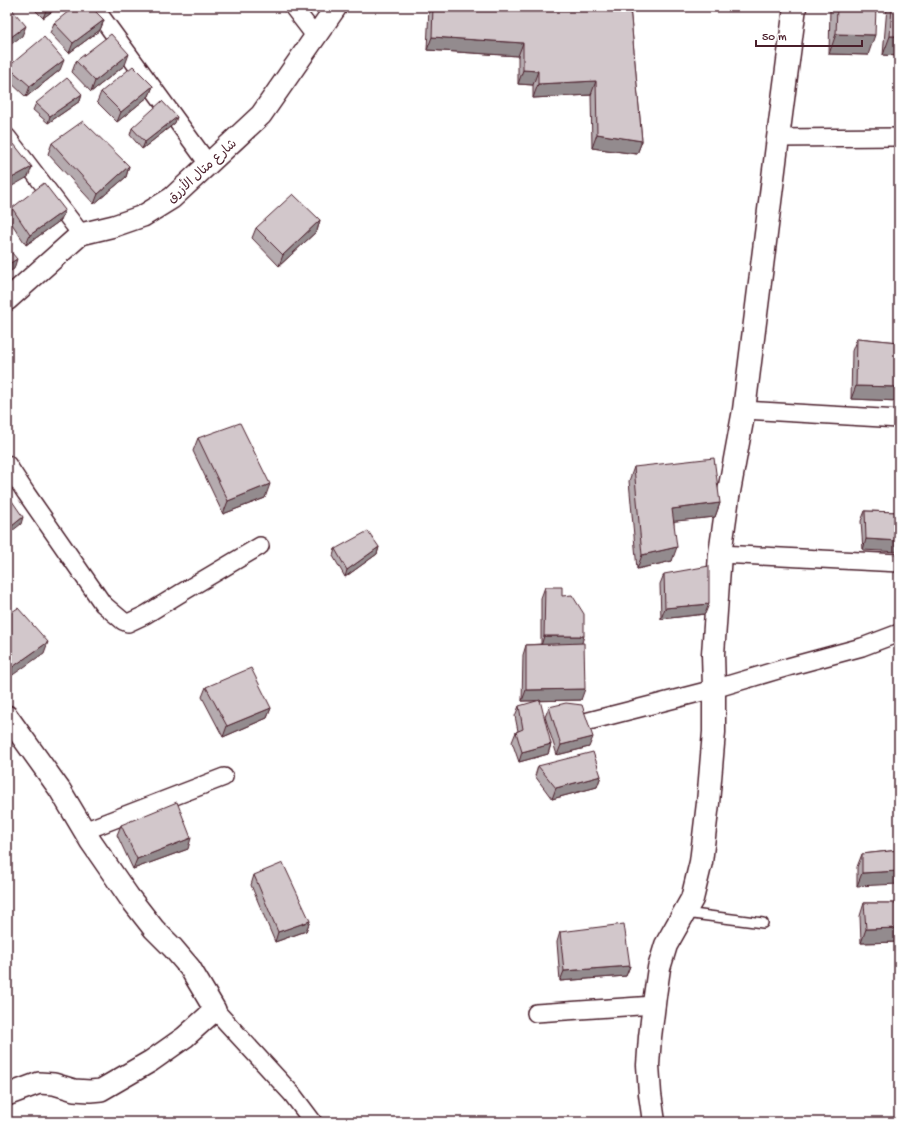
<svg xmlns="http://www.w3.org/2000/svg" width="906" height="1129" font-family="'Gochi Hand','Playpen Sans Arabic',sans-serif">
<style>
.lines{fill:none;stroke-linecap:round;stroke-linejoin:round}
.service-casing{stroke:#4a1f2b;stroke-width:12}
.minor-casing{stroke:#4a1f2b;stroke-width:20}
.tertiary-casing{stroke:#4a1f2b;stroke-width:24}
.secondary-casing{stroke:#4a1f2b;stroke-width:25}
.service{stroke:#fff;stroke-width:9}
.minor{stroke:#fff;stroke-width:17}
.tertiary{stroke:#fff;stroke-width:21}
.secondary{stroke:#fff;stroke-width:22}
.wall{fill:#b5abaf;stroke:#4a1f2b}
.shaded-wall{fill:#938b8e;stroke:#4a1f2b}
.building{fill:#d2c7cb;stroke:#4a1f2b}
.labels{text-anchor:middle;stroke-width:3.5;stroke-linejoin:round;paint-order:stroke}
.street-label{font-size:13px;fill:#4a1f2b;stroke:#fff}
</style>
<rect width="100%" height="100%" fill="#fff"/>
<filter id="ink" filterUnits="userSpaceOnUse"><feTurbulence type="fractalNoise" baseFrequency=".025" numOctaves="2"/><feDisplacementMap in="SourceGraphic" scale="8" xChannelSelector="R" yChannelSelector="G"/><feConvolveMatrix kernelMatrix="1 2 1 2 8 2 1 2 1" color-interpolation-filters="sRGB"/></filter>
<g filter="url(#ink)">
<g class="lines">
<defs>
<path id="service" d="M685,913L763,923"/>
<path id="minor" d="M94,7L209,165
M293,7L316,37
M7,137L81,234
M778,138L899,137
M744,410L899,419
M7,464L26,493L103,604L123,621L128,623L145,615L181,593L260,546
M720,554L899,563
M585,722L714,689L788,667L862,647L899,633
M84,831L224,777
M215,1010L292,1094L313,1122
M536,1013L654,1005"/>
<path id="tertiary" d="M7,300L81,234L114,226L143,216L172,198L261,115L336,7
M7,716L60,790L91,842L129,897L154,929L173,948L190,968L215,1010L185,1037L151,1061L101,1090L90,1091L74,1090L54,1084L39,1083L7,1095"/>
<path id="secondary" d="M654,1122L650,1094L648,1065L650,1037L655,996L659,968L666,945L692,899L701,862L708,803L714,732V689L713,654L720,554L728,497L744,410L778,138L795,7"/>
</defs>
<!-- service casing -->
<use href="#service" class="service-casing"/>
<!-- minor casing -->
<use href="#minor" class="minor-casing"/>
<!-- tertiary casing -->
<use href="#tertiary" class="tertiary-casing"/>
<!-- secondary casing -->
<use href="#secondary" class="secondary-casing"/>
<!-- service -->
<use href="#service" class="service"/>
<!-- minor -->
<use href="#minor" class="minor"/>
<!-- tertiary -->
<use href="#tertiary" class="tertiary"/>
<!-- secondary -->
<use href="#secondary" class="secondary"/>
</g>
<!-- wall -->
<path class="wall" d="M32,7H58L43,18Z
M145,7H156L149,12Z
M429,7H630L642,141L637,154L592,148L591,95L533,98V85L518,84V56L427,50Z
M830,7H876L868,55L829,54Z
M887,7H899V56L883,55Z
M104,20L100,30L69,53L50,33L54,23Z
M76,61L125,65L91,92L72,72Z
M8,67L60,70L26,97L7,79V70Z
M153,86L149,96L117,122L97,102L101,92Z
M82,94L80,101L48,123L33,110L36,103Z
M175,123L142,149L130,135L132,128Z
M52,143L129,166L126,177L94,204L48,154Z
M12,208L61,220L26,245L8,218Z
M320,220L317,231L279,266L252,238L256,228Z
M857,338L899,342V401L851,399L852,351Z
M198,438L265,498L223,514L193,451Z
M634,467L720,503L715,517L674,521L672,561L637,569L629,481Z
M865,511L899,512L863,550L861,521Z
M379,547L377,554L345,577L333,556L335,549Z
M664,574L705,614L661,619L660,584Z
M545,587L582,643L581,700L522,701L523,655L526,645L541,644V598Z
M206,687L271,708L267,718L223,737L202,697Z
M519,706L551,744L548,754L519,762L512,742L516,732L518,731L515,716Z
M549,707L589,747L557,755L545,717Z
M538,766L601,776L597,787L552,799L535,776Z
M121,825L188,849L133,869L117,835Z
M899,850L857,886V867L862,854Z
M254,875L310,921L306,931L275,942L251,885Z
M864,903H899V942L861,943L860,916Z
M560,932L630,966L626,976L560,981L557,942Z"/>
<!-- shaded-wall -->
<path class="shaded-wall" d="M48,7H58L43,18L47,8Z
M151,7H156L149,12Z
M104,20L100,30L69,53L73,43Z
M26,26L22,36L7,47V40Z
M836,34L875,35L868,55L829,54Z
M890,36H899V56L883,55Z
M432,37L523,43L518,56L427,50Z
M129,54L125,65L91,92L95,81Z
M64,60L60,70L26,97L30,86Z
M523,70L538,71L533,85L518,84Z
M596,81L591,95L533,98L538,84Z
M153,86L149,96L117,122L121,112Z
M82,94L80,101L48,123L50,116Z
M177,117L175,123L142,149L145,142Z
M597,134L642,141L637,154L592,148Z
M129,166L126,177L94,204L98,194Z
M32,167L28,177L7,189V182L8,180Z
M65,210L61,220L26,245L30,235Z
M320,220L317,231L279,266L283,255Z
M17,259L14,269L7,273V265Z
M856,386L899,387V401L851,399Z
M270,484L265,498L223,514L228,501Z
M720,503L715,517L667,522L672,509Z
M23,517L21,524L7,535V530Z
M866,539L899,541V552L863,550Z
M379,547L377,554L345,577L347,570Z
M677,547L672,561L637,569L642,555Z
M709,604L705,614L661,619L665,608Z
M544,636H584L581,646H541Z
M48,642L44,653L7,679V671Z
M585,689L581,700L522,701L526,690Z
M271,708L267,718L223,737L227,726Z
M593,737L589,747L557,755L561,745Z
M551,744L548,754L519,762L522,752Z
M601,776L597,787L552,799L556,788Z
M191,838L188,849L133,869L137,859Z
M899,871V884L857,886L862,873Z
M310,921L306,931L275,942L278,932Z
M899,928V942L861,943L866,929Z
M630,966L626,976L560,981L564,971Z"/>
<!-- building -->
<path class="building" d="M7,7H10L26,26L7,40Z
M74,7H91L104,20L73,43L54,23Z
M433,7H630L642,141L597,134L596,81L538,84V71L523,70V43L432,37Z
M837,7H876L875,35L836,34Z
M892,7H899V36H890Z
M111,34L129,54L95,81L76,61Z
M44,37L64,60L30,86L8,67Z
M133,66L153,86L121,112L101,92Z
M67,78L82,94L50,116L36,103Z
M162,101L177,117L145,142L132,128Z
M83,121L129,166L98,194L52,143Z
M10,139L32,167L8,180L7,179V141Z
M44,183L65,210L30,235L12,208Z
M293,194L320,220L283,255L256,228Z
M7,247L17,259L7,265Z
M857,338L899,342V387L856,386Z
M240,423L270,484L228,501L198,438Z
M714,458L720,503L672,509L677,547L642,555L634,467Z
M12,501L23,517L7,530V503Z
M865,511L899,512V541L866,539Z
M368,531L379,547L347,570L335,549Z
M709,566V604L665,608L664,574Z
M545,587H562V596L572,595L584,614V636H544Z
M18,608L48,642L7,671V615Z
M584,643L585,689L526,690V645Z
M251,668L271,708L227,726L206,687Z
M540,700L551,744L522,752L516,732L523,729L519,706Z
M566,703L582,705L593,737L561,745L549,707Z
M593,752L601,776L556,788L538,766Z
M177,802L191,838L137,859L121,825Z
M899,850V871L862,873V854Z
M283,863L310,921L278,932L254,875Z
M864,903H899V928L866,929Z
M624,924L630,966L564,971L560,932Z"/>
</g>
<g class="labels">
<!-- street labels -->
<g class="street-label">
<text transform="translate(201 170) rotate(-42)" y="5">شارع متال الأزرق</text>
</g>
</g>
<!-- margin -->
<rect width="906" height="1129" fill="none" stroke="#fff" stroke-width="24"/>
<rect x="12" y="12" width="882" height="1105" fill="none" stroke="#4a1f2b" stroke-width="1.5" filter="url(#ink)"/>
<!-- scale -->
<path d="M756 40v6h106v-6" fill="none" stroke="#4a1f2b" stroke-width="2"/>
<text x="762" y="40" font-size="12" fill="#4a1f2b" stroke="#ffffff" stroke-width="3" paint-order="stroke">50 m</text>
</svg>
